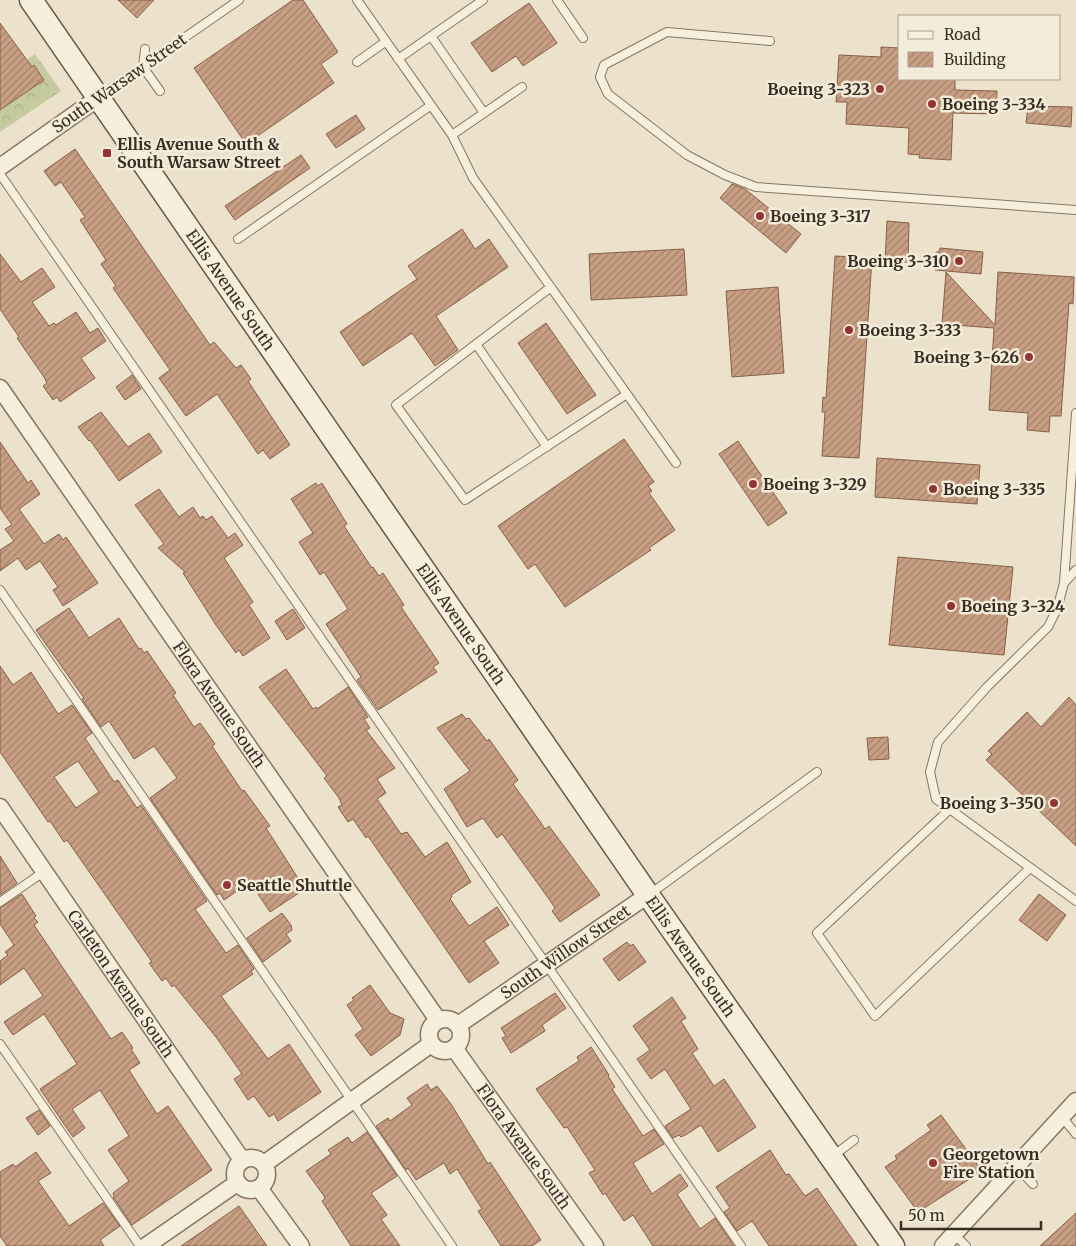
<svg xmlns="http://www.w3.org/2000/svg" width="1076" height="1246" font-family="Merriweather,serif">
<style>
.park{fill:url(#park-crowns)}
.building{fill:url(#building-hatch);stroke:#865f47;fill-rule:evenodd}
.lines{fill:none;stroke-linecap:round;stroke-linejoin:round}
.lane-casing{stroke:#887560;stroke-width:10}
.street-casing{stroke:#887560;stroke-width:19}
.secondary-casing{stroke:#6b5643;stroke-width:25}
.lane{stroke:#f7efde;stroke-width:8}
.street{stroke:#f7efde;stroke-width:16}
.secondary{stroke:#f7efde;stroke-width:22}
.poi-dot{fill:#943335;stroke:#f4ecda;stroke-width:2}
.labels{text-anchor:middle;stroke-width:5;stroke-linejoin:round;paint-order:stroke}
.street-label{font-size:16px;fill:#3a2d22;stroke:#f4ecda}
.poi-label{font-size:16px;font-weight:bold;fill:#3a2d22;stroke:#f4ecda;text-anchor:start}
</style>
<defs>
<pattern id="park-crowns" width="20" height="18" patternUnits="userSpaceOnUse" patternTransform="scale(1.25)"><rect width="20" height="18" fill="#c6ca9f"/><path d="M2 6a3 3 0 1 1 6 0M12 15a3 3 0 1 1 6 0" fill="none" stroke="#abae89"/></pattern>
<pattern id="building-hatch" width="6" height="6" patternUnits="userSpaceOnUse" patternTransform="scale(1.25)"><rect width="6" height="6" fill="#c89f83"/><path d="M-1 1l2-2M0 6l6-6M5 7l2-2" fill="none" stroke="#a3826b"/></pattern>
</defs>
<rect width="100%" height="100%" fill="#ece2cb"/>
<!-- park -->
<path class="park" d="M35,54L61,91L0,132V78Z"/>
<!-- building -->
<path class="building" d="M118,0H154L137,18Z
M293,0H303L338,52L321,64L334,83L246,144L194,68Z
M529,3L557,43L523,66L516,56L492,72L471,43Z
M0,23L32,67L34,65L44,80L0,110Z
M881,47L900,48V79H955V90L997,91L996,114L953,113L951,160L919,158L920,155L908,154L909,128L846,124L847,102H836L839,55L881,57Z
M1028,106L1072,107L1071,127L1026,123Z
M356,115L365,129L336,148L326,134Z
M75,149L210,345L214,342L236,368L241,365L251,379L248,381L290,445L270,459L263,450L258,454L217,394L186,416L159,378L170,370L113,288L116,286L101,264L106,260L80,220L85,217L61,182L55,186L44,171Z
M301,155L310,168L235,220L225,206Z
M732,184L745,189L801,234L786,253L720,198Z
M887,221L909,223L908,262H885Z
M462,229L475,249L489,239L508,267L436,316L458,350L435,366L412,333L363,366L340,332L417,279L408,266Z
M940,248L983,252L981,274L935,270L936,252H939Z
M684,249L687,295L591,300L589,254Z
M0,254L21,282L42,268L55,287L32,302L49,326L54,323L56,325L76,312L90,333L98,328L106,341L81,358L95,378L60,402L57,397L53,400L43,386L47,383L44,377L17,338L19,337L0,309Z
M835,256L872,258L859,458L822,456L825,412H822L823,397L826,398Z
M946,272L995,325L998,272L1074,277L1073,304L1069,303L1061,416H1050L1049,432L1027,430L1028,413L989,410L994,328L942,324Z
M778,287L784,373L732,377L726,291Z
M546,323L596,395L567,414L518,343Z
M132,375L141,389L125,400L116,387Z
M101,412L128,447L149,433L162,452L119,481L90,440L89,441L78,427Z
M624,439L654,482L648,486L652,491L649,493L675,530L649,548L651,550L565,607L535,564L528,569L498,526Z
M738,441L787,513L768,526L719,454Z
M0,442L28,483L31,480L40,494L19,509L44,544L59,534L63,540L66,537L98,583L63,606L53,590L58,587L40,561L26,570L18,558L0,571V550L14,541L5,529L12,525L0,508Z
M877,458L980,465L977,504L875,497Z
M316,483L318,486L322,483L347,524L344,526L372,568L373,567L379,576L383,573L404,605L401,607L439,663L433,667L437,672L378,710L357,680L361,677L326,624L348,609L324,572L320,575L299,542L313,533L291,499Z
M159,489L179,517L193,507L200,518L203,516L206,520L212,516L228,538L235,533L243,545L224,558L253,602L249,605L270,638L243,656L239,650L236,653L216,625L183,573L185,572L158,548L164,544L135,505Z
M898,557L1013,567L1004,655L889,645Z
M69,608L89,638L119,618L139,649L141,648L144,653L147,651L176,693L173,695L194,727L200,723L215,744L212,746L242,791L244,790L270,826L266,828L305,889L270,912L250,882L224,900L220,893L217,895L150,798L177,778L154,746L134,759L109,721L101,727L82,699L84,698L79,691L36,630Z
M293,609L305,628L287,640L275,621Z
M0,666L13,685L31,672L58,714L72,705L92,733L85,738L114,782L118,780L137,808L141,805L207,901L195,909L226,953L238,945L254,969L251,971L253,974L221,996L268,1059L289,1044L321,1092L278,1121L274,1114L269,1117L254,1096L248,1100L234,1079L242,1074L216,1037L174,985L172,987L166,978L162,981L149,963L152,962L67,840L64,842L50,821L48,822L0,752ZM78,761L99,792L76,808L54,777Z
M286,669L313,709L316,707L317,709L348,687L368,717L364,719L370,728L366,730L395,768L377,779L386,793L377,799L401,834L407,832L425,857L447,842L471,882L451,895L452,897L450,899L469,926L497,907L509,925L484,941L499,963L469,983L368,836L366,838L353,819L348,822L338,807L342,805L339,798L324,778L327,776L259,687Z
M1069,697L1076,705V846L986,760L992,754L988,751L1027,712L1041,727Z
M462,714L466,719L469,718L487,741L489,739L518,780L513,784L539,820L545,829L549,826L600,895L560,922L552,911L555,908L549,899L502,834L497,838L483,818L467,827L444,789L470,771L437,728Z
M888,737L889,759L869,760L867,738Z
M0,856L17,883L0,895Z
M22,894L36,916L34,918L38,922L34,925L111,1039L122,1032L133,1048L131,1049L140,1063L129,1070L157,1114L168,1106L212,1170L132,1225L113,1197L114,1196L113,1193L129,1181L108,1150L129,1136L100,1090L72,1109L85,1128L73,1137L40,1089L77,1064L44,1014L13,1035L4,1022L43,996L24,968L0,985V961L8,955L5,952L14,945L0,924V908Z
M1039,894L1066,915L1047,941L1019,920Z
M282,913L291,925L292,930L286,934L291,941L263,962L247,938Z
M627,942L630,946L633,944L646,962L619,981L603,959Z
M370,985L390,1013L404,1019L400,1035L371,1056L355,1035L363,1029L347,1005L354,1000L352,998Z
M555,993L566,1008L542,1025L545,1031L511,1053L502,1038L506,1036L501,1028Z
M672,997L686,1018L681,1021L698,1049L692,1053L714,1086L724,1079L756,1127L718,1152L701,1125L687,1134L681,1137L679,1135L673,1138L665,1126L691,1109L665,1069L651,1079L637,1059L650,1050L633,1026Z
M591,1047L609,1075L608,1076L615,1087L612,1089L643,1136L654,1129L664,1144L633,1163L652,1194L680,1174L688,1186L677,1194L700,1229L715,1218L734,1246H653L633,1215L624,1221L605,1193L603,1195L589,1173L595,1170L567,1127L564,1128L536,1089L579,1061L577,1057Z
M427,1084L431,1090L437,1086L451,1104L488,1164L490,1162L541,1240L532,1246H501L478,1211L482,1209L457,1169L450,1174L444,1163L416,1180L408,1168L406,1170L376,1126L388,1118L390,1121L412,1105L407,1098Z
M39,1110L50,1126L38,1135L26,1118Z
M941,1115L982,1171L918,1212L885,1167L897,1159L895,1156L931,1130L927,1125Z
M367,1132L397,1176L371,1193L387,1215L381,1219L400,1246H351L322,1201L325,1199L324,1196L306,1171L331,1154L328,1150L348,1137L352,1143Z
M770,1150L786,1175L789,1174L805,1196L817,1188L857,1246H769L752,1221L737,1231L724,1212L730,1208L716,1187Z
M36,1152L51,1173L38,1181L69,1226L103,1203L120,1226L100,1240L104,1246H7L0,1236V1172L13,1164L15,1167Z
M239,1206L267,1246H181Z
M1076,1213V1246H1040Z"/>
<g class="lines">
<defs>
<path id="lane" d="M357,0L452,135L473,178L676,463
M557,0L583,38
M431,36L484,113
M770,41L667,32L604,65L600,77L608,94L687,155L725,175L756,187L1076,210
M145,49L143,67L160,91
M398,59L483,0
M357,62L385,42
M100,96L239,0
M452,135L522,87
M0,174L741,1246
M238,239L430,106
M551,287L396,405L465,500L627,394
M476,344L547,447
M1076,413L1064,583L1057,609L1048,627L987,687L938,742L930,772L936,799L1076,901
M1064,583L1076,570
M0,590L452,1246
M950,809L817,933L875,1016L1030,868
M650,894L817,772
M0,902L45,871
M0,1044L140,1246
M1062,1117L1076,1134
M833,1156L854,1140
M1016,1166L1033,1184
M954,1234L966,1246"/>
<g id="street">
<path d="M0,167L98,98"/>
<path id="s1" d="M0,388L438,1020"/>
<path id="s2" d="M0,807L242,1160"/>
<circle cx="445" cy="1035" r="16"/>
<path id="s3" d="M458,1025L648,895"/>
<path id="s4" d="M454,1048L595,1246"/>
<circle cx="251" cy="1174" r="16"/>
<path d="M264,1164L431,1044"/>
<path d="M259,1188L301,1246"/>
<path d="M146,1246L237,1183"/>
<path d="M943,1246L1076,1101"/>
</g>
<g id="secondary">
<path id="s5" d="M31,0L648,895L893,1246"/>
</g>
</defs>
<!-- lane casing -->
<use href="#lane" class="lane-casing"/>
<!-- street casing -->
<use href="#street" class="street-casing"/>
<!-- secondary casing -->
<use href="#secondary" class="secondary-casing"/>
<!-- lane -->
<use href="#lane" class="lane"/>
<!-- street -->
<use href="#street" class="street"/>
<!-- secondary -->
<use href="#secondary" class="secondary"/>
</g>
<!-- markers -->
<g class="poi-dot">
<circle cx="880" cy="89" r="5"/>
<circle cx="932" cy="104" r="5"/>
<rect x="102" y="148" width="10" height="10" rx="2.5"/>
<circle cx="760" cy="216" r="5"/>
<circle cx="959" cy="261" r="5"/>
<circle cx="849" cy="330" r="5"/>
<circle cx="1029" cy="357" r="5"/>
<circle cx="753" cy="484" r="5"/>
<circle cx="933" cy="489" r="5"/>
<circle cx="951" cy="606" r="5"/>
<circle cx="1054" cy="803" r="5"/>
<circle cx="227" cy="885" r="5"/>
<circle cx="933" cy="1163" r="5"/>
</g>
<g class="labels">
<!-- street labels -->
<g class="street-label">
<text transform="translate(119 83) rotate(-35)" y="6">South Warsaw Street</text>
<text dy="6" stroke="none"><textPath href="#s5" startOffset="352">Ellis Avenue South</textPath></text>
<text dy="6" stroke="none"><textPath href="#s5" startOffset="758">Ellis Avenue South</textPath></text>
<text dy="6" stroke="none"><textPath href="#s1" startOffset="385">Flora Avenue South</textPath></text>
<text dy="6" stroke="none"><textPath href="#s3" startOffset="130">South Willow Street</textPath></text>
<text dy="6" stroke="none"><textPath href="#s5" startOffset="1162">Ellis Avenue South</textPath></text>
<text dy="6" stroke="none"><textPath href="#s2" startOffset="214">Carleton Avenue South</textPath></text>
<text dy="6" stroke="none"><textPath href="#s4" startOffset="121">Flora Avenue South</textPath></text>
</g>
<!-- poi labels -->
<g class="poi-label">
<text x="870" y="95" text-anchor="end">Boeing 3-323</text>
<text x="942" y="110">Boeing 3-334</text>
<text x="117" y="150">Ellis Avenue South &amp;<tspan x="117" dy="18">South Warsaw Street</tspan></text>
<text x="770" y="222">Boeing 3-317</text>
<text x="949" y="267" text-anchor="end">Boeing 3-310</text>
<text x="859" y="336">Boeing 3-333</text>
<text x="1019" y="363" text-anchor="end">Boeing 3-626</text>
<text x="763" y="490">Boeing 3-329</text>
<text x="943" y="495">Boeing 3-335</text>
<text x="961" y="612">Boeing 3-324</text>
<text x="1044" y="809" text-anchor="end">Boeing 3-350</text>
<text x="237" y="891">Seattle Shuttle</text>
<text x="943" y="1160">Georgetown<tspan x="943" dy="18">Fire Station</tspan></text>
</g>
</g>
<!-- legend -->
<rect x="898" y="15" width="162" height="65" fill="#f4ecda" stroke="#aaa090"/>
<rect x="908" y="31" width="25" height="8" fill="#f7efde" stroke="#aaa090"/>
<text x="944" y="40" font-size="15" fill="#3a2d22">Road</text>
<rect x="908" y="52" width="25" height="15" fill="url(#building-hatch)" stroke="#aaa090"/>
<text x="944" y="65" font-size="15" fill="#3a2d22">Building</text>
<!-- scale -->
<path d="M901 1221v8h140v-8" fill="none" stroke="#3a2d22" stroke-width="2.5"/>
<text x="908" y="1221" font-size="15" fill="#3a2d22" stroke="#f4ecda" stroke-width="4" paint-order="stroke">50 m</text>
</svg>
